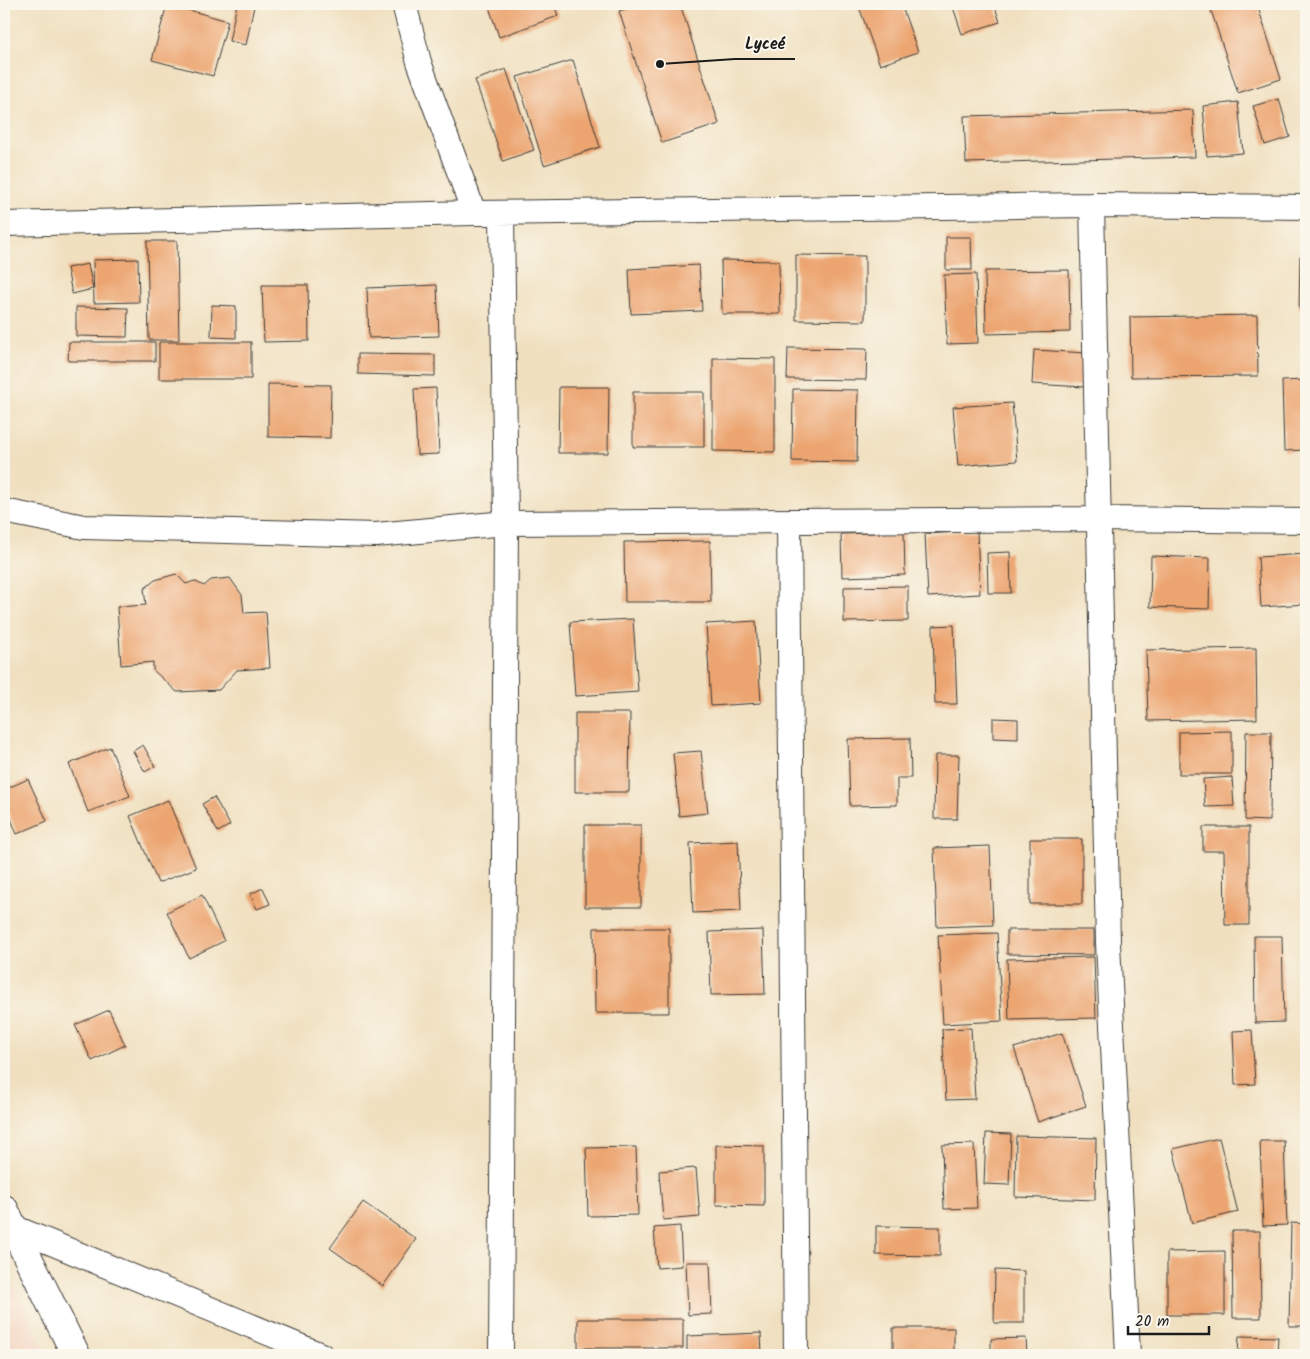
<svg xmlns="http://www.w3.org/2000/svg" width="1310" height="1359" font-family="Kalam,sans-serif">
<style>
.built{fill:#f4d3c0}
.building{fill:#eca571}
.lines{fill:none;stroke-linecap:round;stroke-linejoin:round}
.minor-casing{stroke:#3c3935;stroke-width:26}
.tertiary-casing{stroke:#3c3935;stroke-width:30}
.minor{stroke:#fff;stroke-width:24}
.tertiary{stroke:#fff;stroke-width:28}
.leader{fill:none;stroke:#1c1c1c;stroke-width:2}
.callout-dot{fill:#1c1c1c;stroke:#fbf7ec;stroke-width:2}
.callout-label{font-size:16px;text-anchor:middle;font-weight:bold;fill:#1c1c1c;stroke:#fbf7ec;stroke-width:4;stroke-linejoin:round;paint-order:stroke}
</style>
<rect width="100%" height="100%" fill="#fbf7ec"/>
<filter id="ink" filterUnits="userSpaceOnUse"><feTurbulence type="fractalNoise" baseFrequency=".02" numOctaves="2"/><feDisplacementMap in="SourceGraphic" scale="10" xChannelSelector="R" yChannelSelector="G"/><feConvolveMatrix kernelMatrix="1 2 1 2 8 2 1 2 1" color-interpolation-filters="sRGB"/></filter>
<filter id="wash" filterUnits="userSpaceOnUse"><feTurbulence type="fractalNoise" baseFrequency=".0096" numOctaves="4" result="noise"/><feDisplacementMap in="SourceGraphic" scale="20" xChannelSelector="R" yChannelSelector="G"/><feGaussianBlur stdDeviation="1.12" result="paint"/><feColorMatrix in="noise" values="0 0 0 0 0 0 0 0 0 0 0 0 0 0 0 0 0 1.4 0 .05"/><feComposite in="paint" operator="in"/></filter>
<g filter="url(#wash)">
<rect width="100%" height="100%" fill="#f0e0c0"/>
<!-- built -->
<path class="built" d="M4,1266L47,1355H4Z"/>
<g id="blocks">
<!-- building -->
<path class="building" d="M167,4L228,21L213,76L152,60Z
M237,4L254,6L246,45L229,41Z
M488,4H554L558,16L499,37Z
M643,4H680L719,124L662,143L619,11Z
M858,4H901L918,52L880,65Z
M952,4H994L1000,22L962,34Z
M1209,4H1257L1281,79L1238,93Z
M573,60L600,147L544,165L517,77Z
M506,69L534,150L503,161L475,80Z
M1279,99L1290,137L1265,145L1253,106Z
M1238,102L1243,153L1207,156L1203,106Z
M1193,110L1195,157L966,163L964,116Z
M946,237H971L972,270H946Z
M147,241H177L179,340H149Z
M796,255L865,256V321L796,320Z
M1300,256L1306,257V309H1299Z
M138,259L139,302L94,303L93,260Z
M721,260L779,261L780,314H722Z
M88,264L93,289L72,294L67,268Z
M699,265L702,311L631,314L629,269Z
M1069,270L1070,332L986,334L985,271Z
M976,274L978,343L947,344L944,275Z
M262,285H308L309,341L264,342Z
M437,285L439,336L369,338L367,288Z
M212,305L236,306V338L211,337Z
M76,307L128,308L127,337L76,336Z
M1257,315L1258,376L1131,377L1130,317Z
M69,342H155V361H68Z
M159,342H251V379H159Z
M788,348L867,349L866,380L787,379Z
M1034,350L1087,353L1085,387L1032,384Z
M358,354L435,355V376L358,374Z
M713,358L775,359V452L713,451Z
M1306,380V450L1284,451L1282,381Z
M268,384L331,385L330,438L268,437Z
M559,387H609L608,453H558Z
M436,388L439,454L417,455L414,389Z
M793,389L858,390L857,462L792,461Z
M633,392H704V447H633Z
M1012,403L1017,461L958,466L953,407Z
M977,531L980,594L928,597L925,534Z
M904,532L905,575L842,577L841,534Z
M710,541L711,602H625L624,542Z
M1010,552L1011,593H988L987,553Z
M1306,554V604L1261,607L1258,557Z
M1151,556L1210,558L1209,609L1150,607Z
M176,574L186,584L194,581L204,586L211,580L230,578L242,595L244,613L266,612L270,668L237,670L219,690L177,692L153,670V662L121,665L117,607L146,605L144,589L155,580Z
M908,586V621L844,622V587Z
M633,619L638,692L575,696L570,622Z
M756,621L761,703L711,706L706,624Z
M954,625L957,704H935L933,626Z
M1256,648L1257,719L1148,721L1146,650Z
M575,713H630L629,792H575Z
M993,718L1018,719V739L993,738Z
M1232,731V774H1179V732Z
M1246,732H1271L1270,821L1245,820Z
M910,738L911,778H897V805L850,806L848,739Z
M143,745L155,766L145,772L133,751Z
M110,747L130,796L88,812L69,764Z
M701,751L708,813L679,816L673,753Z
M935,755H959L957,819H934Z
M1232,777L1234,806L1205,807L1203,779Z
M28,779L47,821L17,834L4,802V790Z
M214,797L230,825L218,832L202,804Z
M168,800L196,868L158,883L130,816Z
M585,825H641V907H585Z
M1203,827H1249V925H1225L1224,851H1203Z
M1030,839H1082V904H1030Z
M738,841L741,911L693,913L690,843Z
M990,846L993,925L937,927L934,848Z
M263,888L270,904L257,909L250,894Z
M202,895L224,941L189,958L167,912Z
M594,928H669V1013H595Z
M763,930L765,994L711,995L709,932Z
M1007,930H1094V955L1007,954Z
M997,933L1002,1021L943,1024L938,935Z
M1254,936H1282L1284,1022L1255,1023Z
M1094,957L1096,1018L1009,1020L1007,959Z
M109,1010L125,1045L92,1061L75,1025Z
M971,1028L975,1099L946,1100L942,1029Z
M1252,1030L1255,1084L1235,1085L1233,1031Z
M1062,1033L1086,1106L1038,1122L1014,1048Z
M986,1133L1011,1134L1009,1185L984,1184Z
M1016,1136L1096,1138L1095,1200L1015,1197Z
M1219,1138L1238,1212L1192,1223L1173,1149Z
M1260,1141H1284L1287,1225L1263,1226Z
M974,1144L977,1208L944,1209L942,1145Z
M716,1145L764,1146V1206L716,1205Z
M636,1147L638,1215L588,1216L586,1148Z
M696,1168L700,1217L663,1220L659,1171Z
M363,1202L416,1239L383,1286L330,1248Z
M1291,1223L1306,1224V1326H1289Z
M680,1226L682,1266L657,1268L654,1228Z
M876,1226L940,1227V1256L876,1255Z
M1232,1231H1260L1261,1318H1233Z
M1225,1251V1315H1167V1252Z
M686,1262H710L712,1314L688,1315Z
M995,1270L1024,1271V1323H994Z
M578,1319H683V1348H578Z
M893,1328H954V1355H893Z
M761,1333L762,1355H687V1336Z
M1239,1336L1278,1337L1277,1355H1238Z
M1026,1338L1027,1355H991V1339Z"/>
</g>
</g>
<g filter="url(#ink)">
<use href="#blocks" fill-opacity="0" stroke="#3c3935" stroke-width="1"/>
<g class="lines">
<defs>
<path id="minor" d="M404,4L419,62L474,213
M1092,205L1108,943L1128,1355
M4,224L474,213L1092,205L1306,207
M4,511L84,527L376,535L506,523L1100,519L1306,521
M789,521L796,1355
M13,1227L321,1355
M501,1355L506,523L502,213"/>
<path id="tertiary" d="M4,1209L76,1355"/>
</defs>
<!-- minor casing -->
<use href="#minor" class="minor-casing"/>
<!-- tertiary casing -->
<use href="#tertiary" class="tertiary-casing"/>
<!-- minor -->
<use href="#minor" class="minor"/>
<!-- tertiary -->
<use href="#tertiary" class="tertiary"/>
</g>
</g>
<!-- callouts -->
<path class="leader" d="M660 64L735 59H795"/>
<circle class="callout-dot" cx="660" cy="64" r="5"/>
<g class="callout-label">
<text x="765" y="49">Lyceé</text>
</g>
<!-- margin -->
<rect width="1310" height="1359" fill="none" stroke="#fbf7ec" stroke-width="20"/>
<!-- scale -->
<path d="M1128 1326v8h81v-8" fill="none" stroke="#1c1c1c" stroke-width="2.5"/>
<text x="1135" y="1326" font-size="15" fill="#1c1c1c" stroke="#fbf7ec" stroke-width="4" paint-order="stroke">20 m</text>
</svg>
